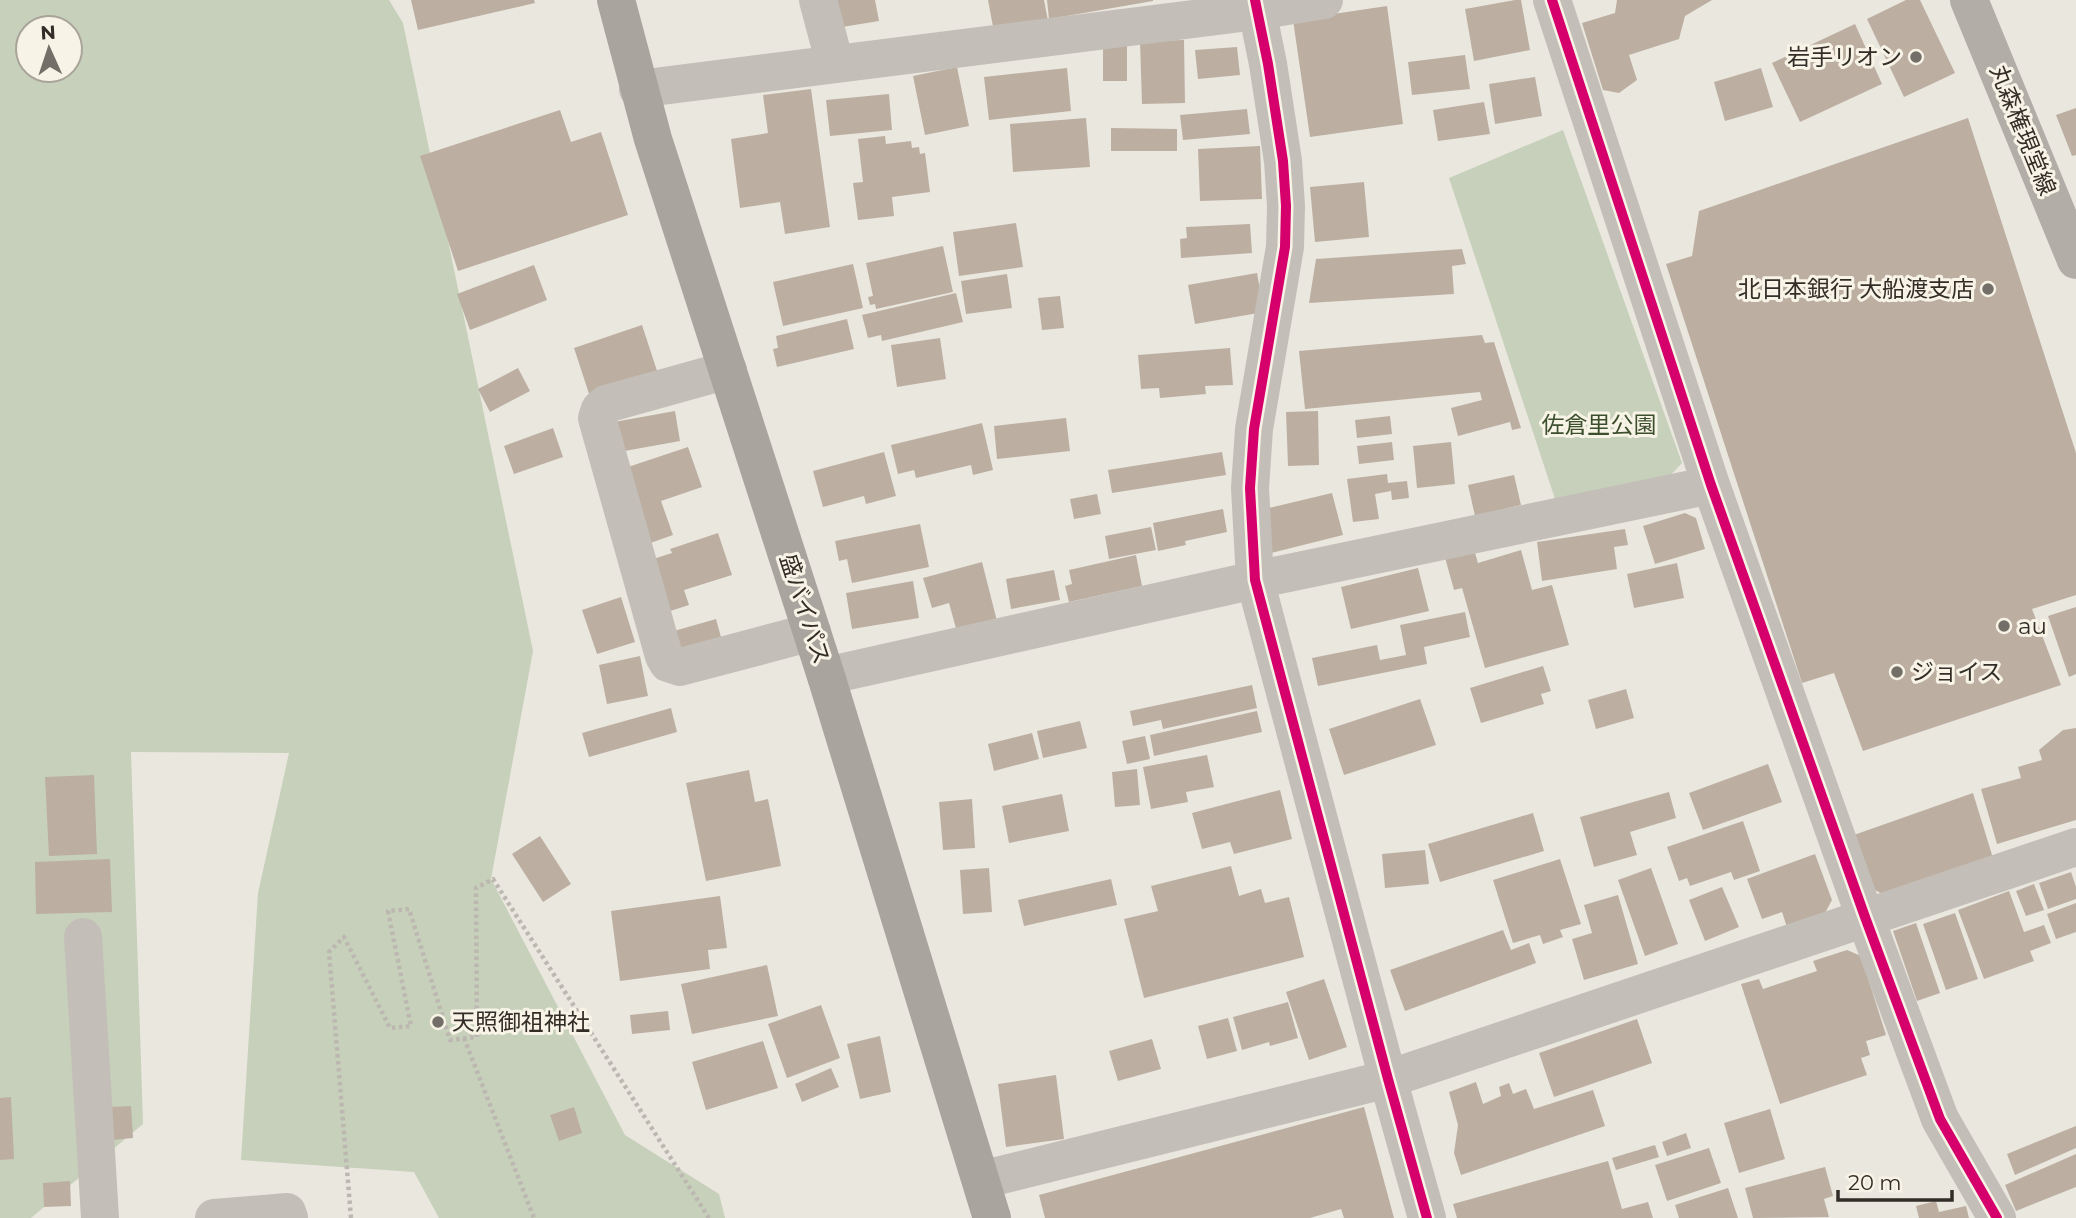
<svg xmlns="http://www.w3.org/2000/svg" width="2076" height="1218" font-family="Montserrat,'Noto Sans JP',sans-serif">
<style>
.green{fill:#c7d0ba;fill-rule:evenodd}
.building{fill:#bcafa2}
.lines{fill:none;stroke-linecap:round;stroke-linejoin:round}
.path{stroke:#bcb8b1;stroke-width:4.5;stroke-dasharray:3.5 3.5;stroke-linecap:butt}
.minor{stroke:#c3bfb8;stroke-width:38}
.major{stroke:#b2ada7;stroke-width:38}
.highway{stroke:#a9a59e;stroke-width:38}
.cycleway-casing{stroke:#f7f3e6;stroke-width:15}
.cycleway{stroke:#d6006c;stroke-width:10}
.poi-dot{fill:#736e67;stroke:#f7f3e6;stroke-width:2.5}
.labels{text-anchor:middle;stroke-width:6;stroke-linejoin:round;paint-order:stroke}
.poi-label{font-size:23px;fill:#332d27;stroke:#f7f3e6;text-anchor:start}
.street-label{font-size:23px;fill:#332d27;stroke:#f7f3e6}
.park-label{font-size:23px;fill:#3c4f2d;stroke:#f7f3e6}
</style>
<rect width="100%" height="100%" fill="#eae7df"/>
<!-- green -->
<path class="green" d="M0,0H389L403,23L533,651L491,879L625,1135L719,1194L725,1218H439L414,1172L241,1160L258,893L289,753L131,752L143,1124L31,1218H0ZM28,28H70V70H28Z
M1563,130L1682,463L1668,478L1556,502L1449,178Z"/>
<!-- building -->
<path class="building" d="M411,0H534L535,3L418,30Z
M831,0H875L879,21L836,28Z
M988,0H1044L1048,21L994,32Z
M1047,0H1153V1L1049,19Z
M1515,0H1521L1530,50L1474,61L1465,9Z
M1617,0H1712L1685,16L1679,39L1629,55L1637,80L1619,93L1603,90L1582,23L1615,13Z
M1906,0H1920L1955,73L1904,97L1867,19Z
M1387,6L1403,124L1310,137L1293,20Z
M1855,24L1882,84L1800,122L1772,63Z
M1184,40L1185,103L1142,104L1140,41Z
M1103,46H1127V81H1103Z
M1237,47L1240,75L1198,79L1195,50Z
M1465,55L1470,89L1412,95L1408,62Z
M957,67L969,126L925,135L913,76Z
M1067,68L1071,111L989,120L984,77Z
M1761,68L1773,107L1725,121L1714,82Z
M1535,77L1542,116L1495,124L1489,84Z
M811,89L830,227L785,234L780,202L740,208L731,139L768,133L763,95Z
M889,94L892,130L830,136L826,100Z
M1484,102L1490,134L1438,141L1433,110Z
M2076,108V155L2072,156L2056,115Z
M1247,109L1250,134L1183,140L1180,115Z
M560,110L571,142L601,132L628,215L458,271L420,156Z
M1086,118L1090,167L1013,172L1010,124Z
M1968,118L2076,453V595L2032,609L2061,685L1863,751L1834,673L1802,683L1666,264L1692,256L1699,211Z
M1111,128L1177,129V151H1111Z
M885,136L886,144L911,141L912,148L919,147L920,154L925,153L930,192L892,197L894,216L858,220L853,183L863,182L858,139Z
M1260,146L1262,199L1200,201L1198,149Z
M1364,182L1369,237L1315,242L1310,187Z
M1016,223L1023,267L959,276L953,232Z
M1250,224L1252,253L1181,258L1180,239L1187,238L1186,227Z
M943,246L953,292L876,309L875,304L870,305L868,297L873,296L866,263Z
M1462,249L1466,264L1452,266L1454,294L1309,303L1316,259Z
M853,264L863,308L783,326L773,282Z
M534,265L547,300L470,330L457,294Z
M1257,273L1264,312L1195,324L1188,285Z
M1007,274L1012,308L966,314L961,281Z
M956,293L963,322L882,341L881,335L868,338L862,315Z
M1060,296L1064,328L1042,330L1038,298Z
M847,319L854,349L777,367L773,349L778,348L776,336Z
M642,325L660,380L592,403L574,348Z
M1482,335L1485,343L1494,342L1521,428L1512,430L1510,422L1458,436L1451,408L1482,400L1480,392L1305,409L1299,351Z
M940,338L946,379L897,387L891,345Z
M1230,348L1233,385L1205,386L1206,394L1160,398L1159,388L1141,389L1138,355Z
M518,368L530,391L490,412L478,389Z
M675,411L680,441L608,454L603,424Z
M1318,411L1319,465L1288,466L1286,412Z
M1390,416L1392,434L1357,438L1355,420Z
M1066,418L1070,451L997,459L994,426Z
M982,423L993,470L973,475L971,465L916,478L914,470L898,474L891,445Z
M553,428L563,457L514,474L504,446Z
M1392,442L1394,460L1359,464L1357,446Z
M1451,442L1455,484L1417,488L1413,446Z
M688,447L702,487L661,501L673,535L642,546L616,471Z
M884,452L896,496L866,504L864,496L823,507L813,471Z
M1222,452L1226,475L1112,493L1108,470Z
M1387,474L1388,483L1407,481L1409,498L1392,500L1391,491L1375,494L1379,519L1353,522L1347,479Z
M1514,475L1521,505L1475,516L1468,485Z
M1332,493L1343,535L1271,553L1260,510Z
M1097,494L1101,514L1074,519L1070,499Z
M1223,509L1227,532L1185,541L1186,545L1158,551L1153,523Z
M1685,513L1696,518L1705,549L1655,564L1643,526Z
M920,524L929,567L852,583L847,559L839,561L835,541Z
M1151,527L1156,550L1109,559L1105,536Z
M1625,529L1628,545L1614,547L1617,569L1542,581L1537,542Z
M718,533L732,575L684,590L689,605L664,613L647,561L672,553L670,549Z
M1473,546L1478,563L1521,550L1532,590L1552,585L1569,645L1485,668L1462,588L1454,590L1444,554Z
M1136,555L1142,586L1069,602L1065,586L1072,584L1069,570Z
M982,562L997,621L957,632L949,603L932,608L923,578Z
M1677,563L1684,598L1634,608L1627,574Z
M1418,568L1429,611L1351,629L1341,587Z
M1054,570L1060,600L1011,609L1006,579Z
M913,581L919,618L852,629L846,593Z
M621,597L635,642L597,654L582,610Z
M2076,607V674L2069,677L2048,616Z
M1465,612L1470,637L1424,647L1427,664L1318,686L1312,658L1377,645L1380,660L1406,655L1400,625Z
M716,619L724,648L675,661L667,633Z
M640,656L648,696L607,704L599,665Z
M1543,666L1551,691L1541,694L1544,704L1481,723L1470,688Z
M1252,685L1257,708L1163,729L1161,720L1133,726L1130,711Z
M1626,689L1634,718L1596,729L1588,700Z
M1420,699L1436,745L1344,775L1329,729Z
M671,708L677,732L589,757L582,733Z
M1257,711L1262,732L1154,756L1150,735Z
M1080,721L1087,748L1043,758L1037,731Z
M2076,728V820L1997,844L1981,789L2021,778L2018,767L2042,760L2039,750L2063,730Z
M1032,733L1039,759L994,771L988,744Z
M1145,736L1150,759L1127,764L1122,741Z
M1207,755L1214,787L1186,792L1188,802L1151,809L1143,767Z
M1768,764L1782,802L1703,830L1689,793Z
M1137,769L1140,805L1115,807L1112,772Z
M749,770L755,802L768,799L781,866L706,881L686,783Z
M94,775L97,854L49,856L45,777Z
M1280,790L1292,839L1234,854L1230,842L1202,849L1192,813Z
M1669,792L1676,818L1630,832L1637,855L1594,867L1580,817Z
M1973,793L1993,858L1882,894L1867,885L1851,836Z
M1062,794L1069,831L1009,843L1002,806Z
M972,799L975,848L943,850L939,802Z
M1533,813L1544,851L1440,882L1428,844Z
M1743,821L1760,871L1734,880L1731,872L1690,886L1687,878L1679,881L1667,847Z
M540,836L571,884L543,902L512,854Z
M1425,850L1429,884L1385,888L1382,854Z
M1815,854L1832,900L1825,913L1787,927L1782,912L1762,919L1747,879Z
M110,859L112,912L36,914L35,862Z
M1560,859L1581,924L1560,930L1563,937L1543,944L1540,935L1513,943L1493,880Z
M1231,866L1239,896L1261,889L1265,903L1289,897L1304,957L1144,998L1124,919L1158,911L1151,886Z
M989,868L992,912L963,914L960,870Z
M1651,868L1678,944L1645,956L1618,880Z
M2071,872L2076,887V899L2048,909L2039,883Z
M1111,879L1117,905L1024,926L1018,900Z
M2034,884L2044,910L2026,916L2016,891Z
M1722,887L1739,927L1705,941L1689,900Z
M2009,891L2024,932L2044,925L2051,943L2030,951L2034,961L1984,979L1958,910Z
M1618,895L1638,964L1584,980L1572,939L1592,933L1584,905Z
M720,896L727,948L708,950L710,969L620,981L611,911Z
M2076,903V932L2056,939L2047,914Z
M1955,913L1978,979L1946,990L1923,924Z
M1916,923L1940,993L1917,1001L1893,931Z
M1503,930L1511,950L1529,943L1536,963L1405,1011L1390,970Z
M1847,950L1861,956L1886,1035L1866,1041L1870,1055L1861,1058L1867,1075L1780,1104L1741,984L1759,979L1763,989L1817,971L1813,961Z
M767,965L778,1016L692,1034L681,984Z
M1324,979L1347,1047L1309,1060L1286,992Z
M1288,1002L1298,1038L1270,1046L1269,1042L1242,1050L1233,1017Z
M821,1005L840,1058L787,1078L768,1024Z
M668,1011L670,1030L632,1034L630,1015Z
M1228,1018L1237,1051L1207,1059L1198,1026Z
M1637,1019L1652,1063L1554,1097L1539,1053Z
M880,1036L891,1092L860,1099L847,1044Z
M1152,1039L1161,1069L1118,1081L1109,1051Z
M763,1041L778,1088L706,1110L692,1062Z
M831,1068L839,1087L802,1102L795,1084Z
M1056,1075L1064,1139L1006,1147L998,1084Z
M1476,1082L1483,1104L1501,1096L1499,1087L1509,1083L1513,1094L1526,1089L1534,1109L1593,1090L1605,1126L1461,1175L1454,1153L1458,1125L1449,1092Z
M11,1097L14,1159L0,1160V1098Z
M131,1106L133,1138L112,1140L110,1107Z
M574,1107L582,1133L559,1141L550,1115Z
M1364,1107L1394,1218H1344L1341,1209L1310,1218H1045L1039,1195Z
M1770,1109L1785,1159L1739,1173L1724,1123Z
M2076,1126V1148L2015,1175L2007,1154Z
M1686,1133L1691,1148L1667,1156L1662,1142Z
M1655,1145L1659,1157L1616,1170L1612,1158Z
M1709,1148L1721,1183L1667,1201L1655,1165Z
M2076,1154V1187L2016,1211L2005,1185Z
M1608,1161L1622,1209L1648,1202L1653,1218H1457L1453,1204Z
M1825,1167L1833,1196L1824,1199L1829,1217L1753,1218L1745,1188Z
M70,1181L71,1206L44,1207L43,1183Z
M1728,1188L1738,1218H1679L1675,1205Z
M1936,1201L1939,1212L1966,1206L1969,1218H1919L1916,1206Z"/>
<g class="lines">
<!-- path -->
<path class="path" d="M464,1038L534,1218
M351,1218L329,952L344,937L390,1028L411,1026L388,911L409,909L450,1040L477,1037L476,888L493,879L709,1218"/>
<!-- minor -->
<path class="minor" d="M818,0L835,64
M1255,0L1268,64L1283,161L1286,206L1285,247L1254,429L1250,488L1255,580L1388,1079L1427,1218
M1552,0L1711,485L1865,917L1940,1119L1997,1218
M638,89L1257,11L1324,0
M728,370L606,404L600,409L597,418L664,656L668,663L680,667L812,632
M826,676L1255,580L1711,485
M83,937L100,1218
M981,1180L1388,1079L2076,847
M214,1218L287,1212L289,1218"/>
<!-- major -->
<path class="major" d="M1969,0L2076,260"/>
<!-- highway -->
<path class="highway" d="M616,0L653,139L826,676L992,1218"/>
<defs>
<path id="cycleway" d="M1255,0L1268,64L1283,161L1286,206L1285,247L1254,429L1250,488L1255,580L1388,1079L1427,1218
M1552,0L1711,485L1865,917L1940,1119L1997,1218"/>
</defs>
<!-- cycleway casing -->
<use href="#cycleway" class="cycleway-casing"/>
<!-- cycleway -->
<use href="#cycleway" class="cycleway"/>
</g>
<!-- markers -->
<g class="poi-dot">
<circle cx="1916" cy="57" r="7"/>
<circle cx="1988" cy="289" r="7"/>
<circle cx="2004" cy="626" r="7"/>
<circle cx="1897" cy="672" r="7"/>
<circle cx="438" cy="1022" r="7"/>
</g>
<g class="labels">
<!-- poi labels -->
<g class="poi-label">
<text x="1902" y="65" text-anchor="end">岩手リオン</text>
<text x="1974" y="297" text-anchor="end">北日本銀行 大船渡支店</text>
<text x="2018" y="634">au</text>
<text x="1911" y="680">ジョイス</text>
<text x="452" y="1030">天照御祖神社</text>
</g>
<!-- street labels -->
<g class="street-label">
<text transform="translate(2023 130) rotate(68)" y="8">丸森権現堂線</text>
<text transform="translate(805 609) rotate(72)" y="8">盛バイパス</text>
</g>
<!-- park labels -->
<g class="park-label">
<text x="1599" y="433">佐倉里公園</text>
</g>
</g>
<!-- north arrow -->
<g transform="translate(49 49) rotate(357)"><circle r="33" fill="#f7f3e6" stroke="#a9a49a" stroke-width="2"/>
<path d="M0-5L12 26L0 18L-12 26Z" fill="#736e67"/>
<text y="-10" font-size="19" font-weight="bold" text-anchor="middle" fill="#332d27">N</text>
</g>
<!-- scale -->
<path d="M1838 1190v10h114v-10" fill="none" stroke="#332d27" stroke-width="3.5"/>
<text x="1848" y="1190" font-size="21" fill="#332d27" stroke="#f7f3e6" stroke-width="5" paint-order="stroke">20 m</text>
</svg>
